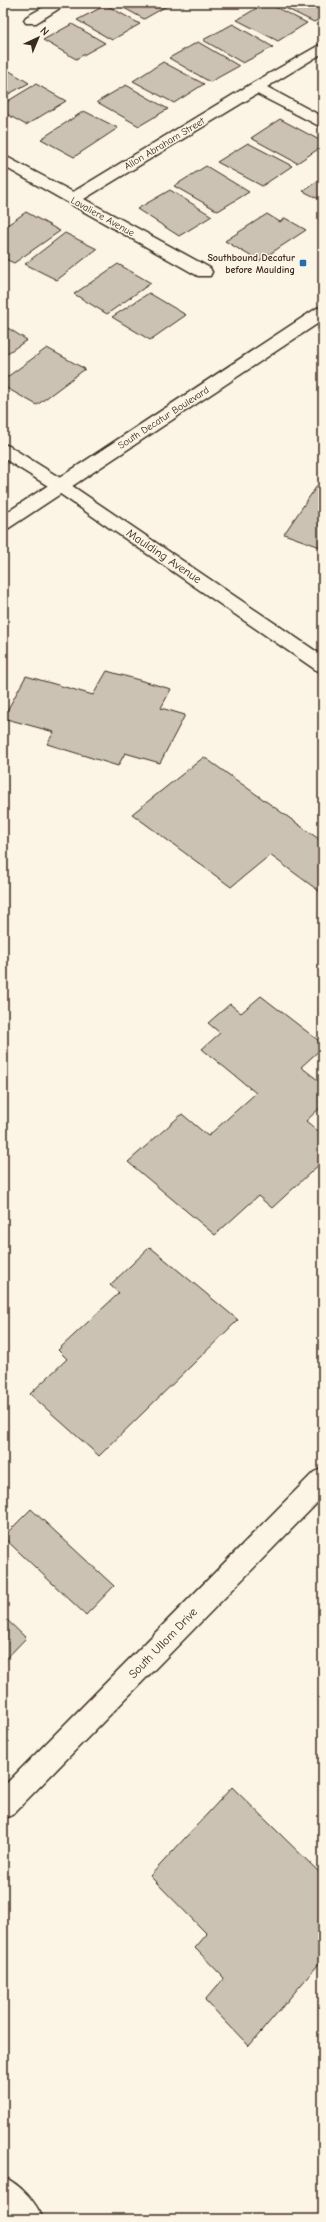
<svg xmlns="http://www.w3.org/2000/svg" width="326" height="2222" font-family="'Comic Neue',sans-serif">
<style>
.building{fill:#ccc2b3;stroke:#3b2a1e}
.lines{fill:none;stroke-linecap:round;stroke-linejoin:round}
.minor-casing{stroke:#3b2a1e;stroke-width:3}
.tertiary-casing{stroke:#3b2a1e;stroke-width:3}
.primary-casing{stroke:#3b2a1e;stroke-width:3}
.minor{fill:#fcf5e5;fill-rule:evenodd}
.tertiary{fill:#fcf5e5;fill-rule:evenodd}
.primary{fill:#fcf5e5;fill-rule:evenodd}
.poi-dot{fill:#1f6fb2;stroke:#fcf5e5;stroke-width:1.5}
.labels{text-anchor:middle;stroke-width:3;stroke-linejoin:round;paint-order:stroke}
.far-street-label{font-size:10px;fill:#3b2a1e;stroke:#fcf5e5}
.far-poi-label{font-size:10px;font-weight:bold;fill:#3b2a1e;stroke:#fcf5e5;text-anchor:end}
.street-label{font-size:12px;fill:#3b2a1e;stroke:#fcf5e5}
</style>
<rect width="100%" height="100%" fill="#fcf5e5"/>
<filter id="ink" filterUnits="userSpaceOnUse"><feTurbulence type="fractalNoise" baseFrequency=".025" numOctaves="2"/><feDisplacementMap in="SourceGraphic" scale="8" xChannelSelector="R" yChannelSelector="G"/><feConvolveMatrix kernelMatrix="1 2 1 2 8 2 1 2 1" color-interpolation-filters="sRGB"/></filter>
<g filter="url(#ink)">
<!-- building -->
<path class="building" d="M115,3H172L144,19Z
M265,3H267L307,23L278,41L237,20Z
M275,3H323V17L314,22Z
M106,5L140,24L112,40L77,20Z
M72,24L105,43L76,59L43,40Z
M233,24L273,47L243,63L203,40Z
M198,42L239,66L210,82L169,58Z
M163,62L204,84L174,103L133,81Z
M3,67L29,83L3,97Z
M36,84L66,101L26,125L3,112V104Z
M126,85L168,109L139,126L97,102Z
M84,111L118,128L74,157L41,139Z
M280,119L323,142V146L297,163L251,138Z
M248,143L292,166L262,186L217,162Z
M206,166L249,192L218,211L174,186Z
M323,177V201L303,191Z
M170,190L212,216L179,236L137,209Z
M26,212L60,231L14,263L3,258V228Z
M267,214L280,222L285,218L306,230L259,261L225,241Z
M65,233L97,249L57,280L25,264Z
M118,264L151,283L107,314L74,294Z
M149,293L186,315L150,340L112,317Z
M3,325L27,340L3,356Z
M47,348L85,369L37,405L3,386V380Z
M323,477V548L284,534Z
M107,671L171,689L161,708L185,715L160,763L125,753L118,766L47,744L54,732L3,718L26,676L93,695Z
M204,757L323,842V894L270,855L231,887L132,814Z
M261,996L323,1044V1047L301,1067L323,1084V1105L306,1121L323,1135V1161L272,1208L258,1196L215,1235L128,1162L182,1114L208,1136L256,1093L202,1049L220,1033L208,1023L230,1004L241,1013Z
M150,1247L238,1320L99,1456L30,1394L67,1359L58,1350L119,1293L110,1285Z
M31,1509L114,1586L86,1615L3,1537Z
M3,1616L26,1638L3,1662Z
M232,1787L323,1876V1959L249,2046L205,2000L224,1978L195,1948L207,1934L150,1876Z"/>
<g class="lines">
<defs>
<path id="minor" d="M51,3H68L36,23H26L24,20L26,17Z
M323,43V53L267,87L323,117V128L257,94L84,199L210,268L212,272L210,276H198L3,166V155L73,192L251,84Z
M3,444L9,446L65,481L323,656V672L316,670L53,489L3,458Z
M323,1468V1497L12,1815L3,1819V1787L314,1472Z"/>
<path id="tertiary" d="M3,2177C20,2184 36,2202 43,2219H8L3,2214Z"/>
<path id="primary" d="M323,307V320L9,528L3,530V515L317,308Z"/>
</defs>
<!-- minor casing -->
<use href="#minor" class="minor-casing"/>
<!-- tertiary casing -->
<use href="#tertiary" class="tertiary-casing"/>
<!-- primary casing -->
<use href="#primary" class="primary-casing"/>
<!-- minor -->
<use href="#minor" class="minor"/>
<!-- tertiary -->
<use href="#tertiary" class="tertiary"/>
<!-- primary -->
<use href="#primary" class="primary"/>
</g>
</g>
<!-- markers -->
<rect class="poi-dot" x="299" y="259" width="8" height="8" rx="2"/>
<g class="labels">
<!-- far-street labels -->
<g class="far-street-label">
<text transform="translate(164 143) rotate(-31)" y="4">Allon Abraham Street</text>
<text transform="translate(103 216) rotate(29)" y="4">Lavaliere Avenue</text>
<text transform="translate(163 417) rotate(-33)" y="4">South Decatur Boulevard</text>
</g>
<!-- far-poi labels -->
<g class="far-poi-label">
<text x="295" y="261">Southbound Decatur<tspan x="295" dy="12">before Maulding</tspan></text>
</g>
<!-- street labels -->
<g class="street-label">
<text transform="translate(164 556) rotate(34)" y="4">Maulding Avenue</text>
<text transform="translate(163 1643) rotate(-46)" y="4">South Ullom Drive</text>
</g>
</g>
<!-- margin -->
<rect width="326" height="2222" fill="none" stroke="#fcf5e5" stroke-width="16"/>
<rect x="8" y="8" width="310" height="2206" fill="none" stroke="#3b2a1e" stroke-width="1.5" filter="url(#ink)"/>
<!-- north arrow -->
<g transform="translate(38 38) rotate(44)" stroke="#fcf5e5" stroke-width="3" paint-order="stroke">
<path d="M0-3L7 15L0 10L-7 15Z" fill="#3b2a1e"/>
<text y="-6" font-size="11" font-weight="bold" text-anchor="middle" fill="#3b2a1e">N</text>
</g>
</svg>
